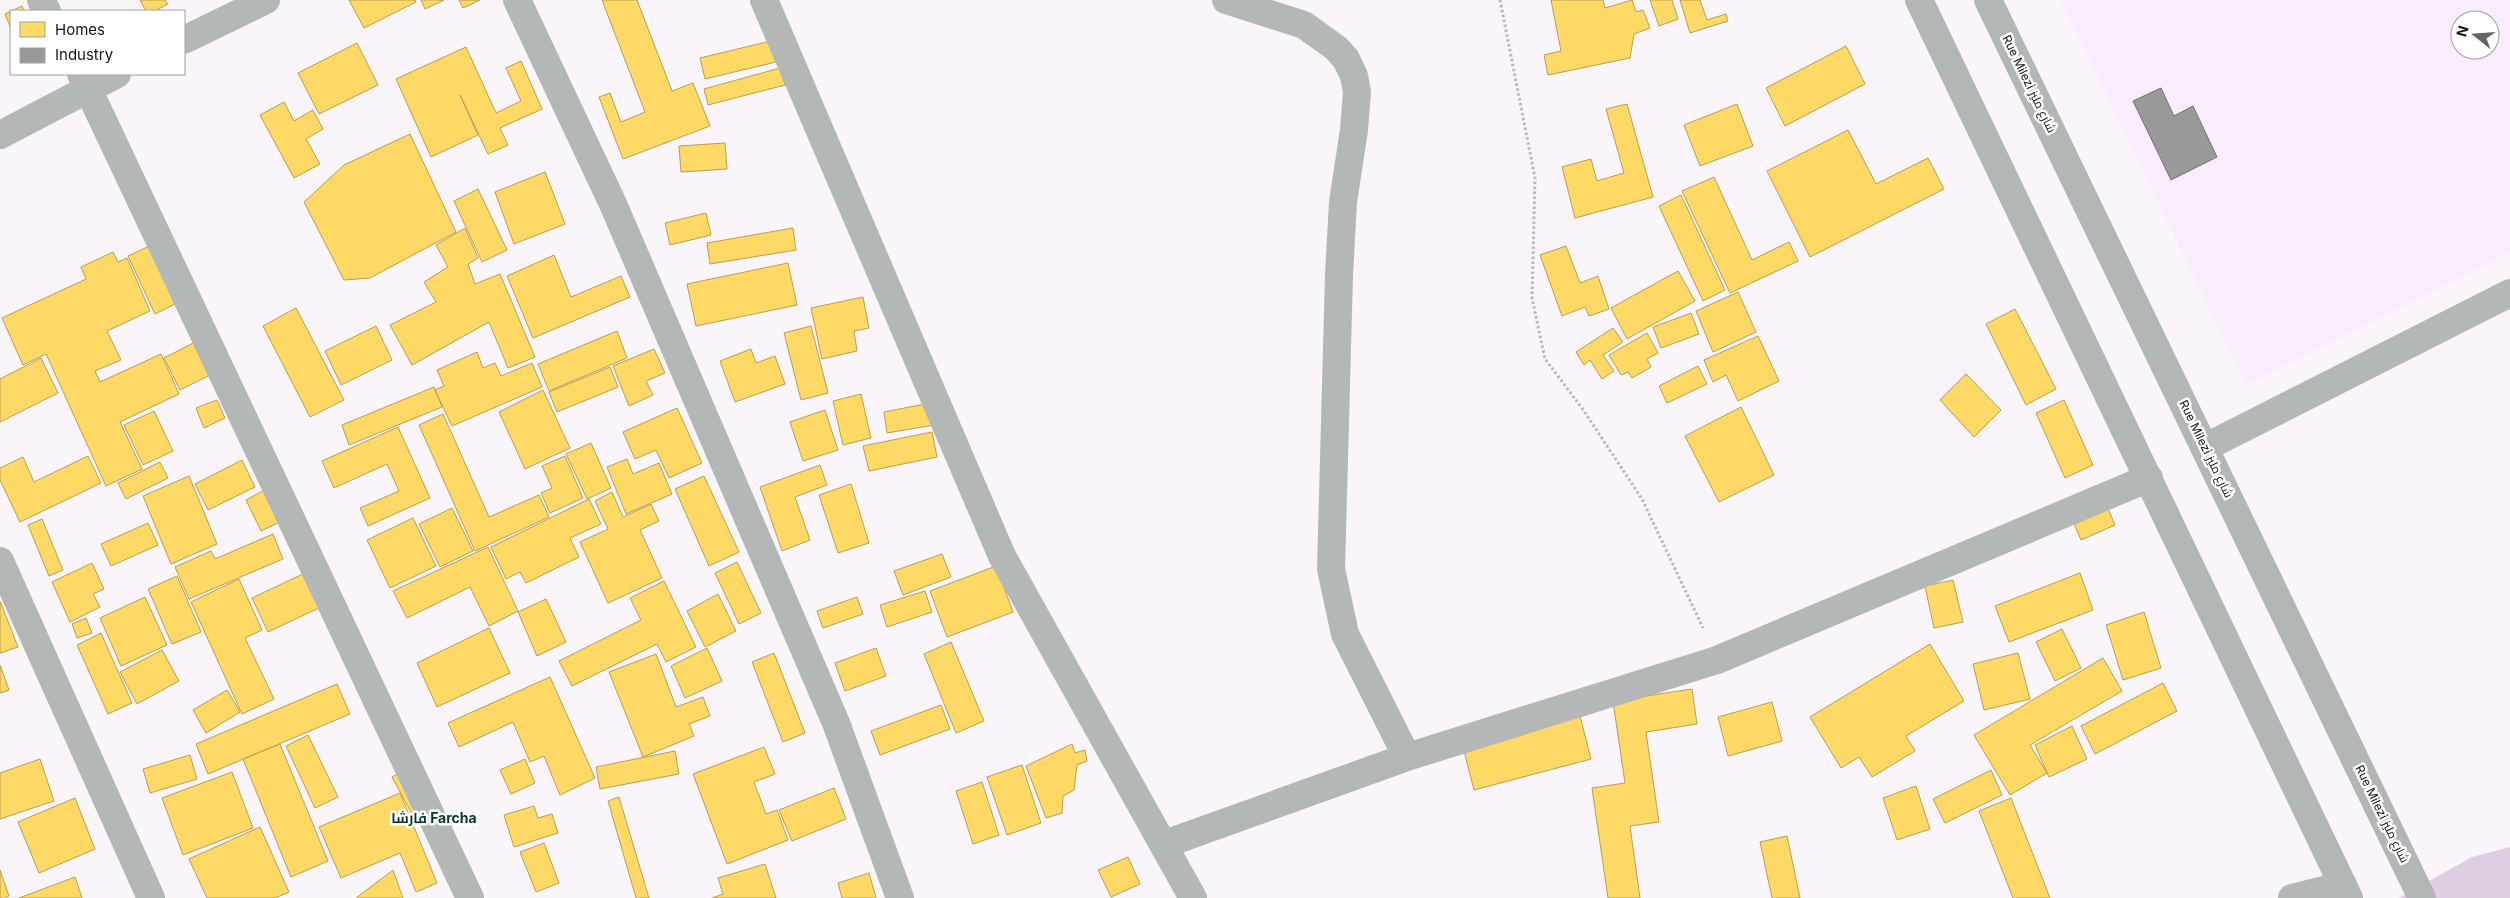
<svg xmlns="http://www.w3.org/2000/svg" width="2510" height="898" font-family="Inter,Cairo,sans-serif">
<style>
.built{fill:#f8ecfd;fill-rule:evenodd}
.forest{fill:#decde3}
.homes{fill:#ffd966;stroke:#ba9e50}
.industry{fill:#999;stroke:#737173}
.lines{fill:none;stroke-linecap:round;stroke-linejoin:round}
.path{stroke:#b8b8ba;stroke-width:3;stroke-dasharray:2.5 2.5;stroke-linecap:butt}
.street{stroke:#b3b7b6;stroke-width:28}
.secondary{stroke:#b2b6b6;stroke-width:28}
.labels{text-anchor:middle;stroke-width:5;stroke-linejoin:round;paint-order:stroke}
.street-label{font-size:12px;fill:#19131b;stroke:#fff}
.neighbourhood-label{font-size:14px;font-weight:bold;fill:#063827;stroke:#fff}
</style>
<rect width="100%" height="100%" fill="#f9f5fb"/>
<!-- built -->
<path class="built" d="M2061,0H2510V252L2246,385ZM2460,20H2490V50H2460Z"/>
<!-- forest -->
<path class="forest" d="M2510,847V898H2399L2472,857Z"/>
<!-- homes -->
<path class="homes" d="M140,0H165L168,4L155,11H146Z
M349,0H415L416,2L364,28Z
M421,0H444L425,9Z
M459,0H480L463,8Z
M602,0H637L672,91L693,83L710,126L623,159L599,97L610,93L621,122L645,112Z
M1551,0H1603L1605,8L1632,0L1636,12L1643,10L1650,28L1634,34L1630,58L1548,75L1544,55L1561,51Z
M1650,0H1672L1678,19L1659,26Z
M1680,0H1700L1707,20L1726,14L1728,21L1690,33Z
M22,6L24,11H11V29L5,14Z
M775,40L780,61L705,79L700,58Z
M357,43L378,85L319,114L298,73Z
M1846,46L1865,84L1785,126L1766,88Z
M466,47L496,113L521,101L506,68L521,61L542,109L500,128L508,145L488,154L460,95L478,135L431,157L396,79Z
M780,68L785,85L708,105L704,89Z
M284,102L294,121L313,110L323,129L306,139L320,164L294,178L260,115Z
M1627,104L1653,197L1575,218L1562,167L1591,159L1597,181L1624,173L1606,109Z
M1737,104L1753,146L1700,166L1684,125Z
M1848,130L1876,184L1928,158L1944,189L1810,257L1767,171Z
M410,134L456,232L370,278L344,280L304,202L344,165Z
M725,143L727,169L681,172L679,146Z
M545,172L565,224L514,244L495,192Z
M1714,177L1752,260L1789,242L1798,261L1730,293L1682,191Z
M478,189L507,250L482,262L454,201Z
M1681,195L1725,290L1703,301L1659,206Z
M706,213L711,235L670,245L665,223Z
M465,228L478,258L468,264L475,284L500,274L535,357L508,368L489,322L412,365L390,325L436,302L424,282L448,267L436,245Z
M793,228L796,250L710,264L707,243Z
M156,243L183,300L155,314L128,256Z
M1566,246L1580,283L1598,276L1609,309L1589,316L1585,307L1562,316L1540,255Z
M113,252L118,262L127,258L150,311L107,331L121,360L95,371L100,382L161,354L179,394L120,422L142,469L106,486L46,354L23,365L2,318L86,279L81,267Z
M554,255L571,297L621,276L630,297L533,338L507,276Z
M788,263L797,305L696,326L687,284Z
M1678,271L1695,301L1627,339L1611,308Z
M1738,292L1756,332L1713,352L1696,311Z
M863,297L869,328L854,331L857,351L822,359L811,308Z
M296,308L344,400L310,417L263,326Z
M2015,309L2056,389L2026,405L1986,324Z
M1691,313L1699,334L1661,348L1653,327Z
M376,326L392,360L341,385L325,351Z
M811,326L828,393L801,400L784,333Z
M1613,328L1623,342L1603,355L1614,371L1602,379L1590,360L1584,365L1576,352Z
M617,331L627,358L549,391L538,364Z
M1647,333L1658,353L1647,359L1651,367L1632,378L1628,372L1621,375L1609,355Z
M1758,336L1779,381L1738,401L1726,375L1713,382L1704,360Z
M201,339L218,371L180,390L164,358Z
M654,349L665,373L646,381L653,395L629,406L613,366Z
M751,349L756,363L775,356L785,384L735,402L720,361Z
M477,352L483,368L495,363L501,376L532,363L542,387L452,426L435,390L444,386L437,370Z
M41,358L58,393L0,422V379Z
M1698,366L1707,384L1667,403L1659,386Z
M610,367L618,387L557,412L549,392Z
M1966,374L2001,410L1974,437L1940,400Z
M434,387L442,407L349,445L342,425Z
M543,390L570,448L525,469L499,412Z
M861,394L871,438L843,445L833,401Z
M217,400L225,418L204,428L196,408Z
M2064,400L2093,465L2065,478L2036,413Z
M930,403L934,425L887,433L884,412Z
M1741,407L1774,475L1719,502L1685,436Z
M677,408L702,463L669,478L656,450L635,459L623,432Z
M825,410L838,450L803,461L790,422Z
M154,411L173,451L143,465L124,425Z
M443,414L489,517L539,495L549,517L475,551L419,425Z
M398,427L430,498L368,526L360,508L399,491L387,464L334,488L322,461Z
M932,432L937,457L869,471L863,446Z
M591,443L611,488L587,499L566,454Z
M88,456L101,483L20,522L0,480V468L23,457L34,482Z
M565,456L583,498L550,513L541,493L552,488L542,466Z
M627,459L633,474L659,463L672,494L626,514L607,467Z
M242,460L255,487L208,510L195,484Z
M160,462L168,478L126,499L118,483Z
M820,465L827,485L795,497L810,540L782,551L760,487Z
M189,476L217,544L171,564L143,496Z
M704,476L739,552L709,566L675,489Z
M851,484L869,543L838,553L819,495Z
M270,487L286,519L261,531L246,500Z
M612,492L623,517L651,504L659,521L640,530L662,578L608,603L580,542L608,529L595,501Z
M589,499L601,524L570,538L579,557L526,583L520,572L506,579L491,547Z
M2104,499L2115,525L2081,540L2070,514Z
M452,508L473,551L440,567L419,524Z
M413,518L436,566L390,588L367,540Z
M42,519L63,570L49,576L28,525Z
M148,523L158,545L111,566L101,544Z
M273,534L283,559L189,599L175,567L211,551L215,559Z
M488,547L518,611L489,626L470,587L407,618L393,591Z
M942,554L951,577L903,595L894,571Z
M737,562L761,613L739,624L715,573Z
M92,563L104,589L93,594L100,607L70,622L52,582Z
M996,566L1013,612L947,637L930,591Z
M305,573L321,607L268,632L252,598Z
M2080,573L2093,610L2009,642L1995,606Z
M177,576L201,632L172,644L148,589Z
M239,579L262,630L245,638L274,699L242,714L191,602Z
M1953,580L1963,622L1934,628L1925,586Z
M664,581L696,647L666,662L657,644L572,686L559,661L641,620L630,598Z
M925,591L932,612L887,627L880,605Z
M718,594L736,631L705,647L687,611Z
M145,597L167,645L121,666L100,618Z
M857,597L863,614L823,628L817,611Z
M546,599L566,642L537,656L518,612Z
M0,601L18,647L0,653Z
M2144,612L2161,668L2123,680L2106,625Z
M86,618L92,633L77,638L72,624Z
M489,628L510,673L437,707L417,663Z
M2062,629L2081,668L2055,681L2036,642Z
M101,633L132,703L108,714L77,645Z
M951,642L984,721L956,733L924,654Z
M1930,644L1964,701L1906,736L1915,751L1872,777L1859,757L1841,768L1810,717Z
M707,648L722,681L685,698L671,666Z
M876,648L886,676L845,691L835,663Z
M162,650L179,681L137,704L120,672Z
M774,653L805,733L783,742L752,662Z
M2018,653L2030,699L1984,710L1973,664Z
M656,654L676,707L703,697L710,716L689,724L694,736L643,757L609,672Z
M2103,658L2122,691L2030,745L2047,773L2010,795L1974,735Z
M0,665L9,690L0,693Z
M550,677L595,778L560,795L544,756L530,762L513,722L459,747L448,723Z
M2163,683L2177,711L2095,754L2081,726Z
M337,684L350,714L208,774L196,744Z
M1692,689L1697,724L1646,732L1659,822L1630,826L1640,898H1608L1592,788L1625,783L1613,701Z
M227,690L240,712L206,733L193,710Z
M1772,702L1782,741L1728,756L1718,717Z
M941,705L950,729L880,755L871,731Z
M1579,712L1591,759L1474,790L1462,743Z
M2072,726L2087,759L2049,777L2035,745Z
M308,735L338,797L315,808L286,746Z
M280,744L328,861L291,877L243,759Z
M1072,744L1075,753L1085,750L1087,761L1077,765L1074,790L1063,796L1062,813L1046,818L1026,766Z
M764,747L775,774L754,782L766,814L777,810L788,840L727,864L693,774Z
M675,751L679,774L600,789L596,767Z
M190,755L197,779L150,793L143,769Z
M40,759L54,801L0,819V773Z
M525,759L535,783L511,794L500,770Z
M1022,765L1041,823L1007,835L987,777Z
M405,770L425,809L413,816L392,777Z
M1991,770L2002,795L1945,823L1933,799Z
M232,772L253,828L183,855L162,798Z
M982,782L999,835L973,844L956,791Z
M1916,786L1930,829L1897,840L1883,798Z
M834,788L846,819L792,841L779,810Z
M400,793L437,883L416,892L400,853L341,878L319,827Z
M619,797L649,898H636L608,801Z
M75,798L95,849L39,873L18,822Z
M2011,798L2050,898H2013L1979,811Z
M534,806L538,818L552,814L558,833L514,847L504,815Z
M260,827L289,892L275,898H207L189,859Z
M1787,836L1800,898H1772L1760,842Z
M544,843L559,883L536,892L520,852Z
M1128,857L1140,884L1111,897L1098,870Z
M765,864L776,898H712L723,894L718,878Z
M0,870L9,896L4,898H0Z
M393,870L403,898H356Z
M869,873L876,898H842L838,883Z
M75,877L82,898H19Z"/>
<!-- industry -->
<path class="industry" d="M2161,88L2174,116L2193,106L2217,157L2171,180L2133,101Z"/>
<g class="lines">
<!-- path -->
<path class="path" d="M1500,0L1535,178L1532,298L1545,359L1584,411L1642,499L1703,628"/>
<!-- street -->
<path class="street" d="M41,0L47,11
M517,0L613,204L836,723L900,898
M764,0L1002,556L1193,898
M1226,0L1304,25L1336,48L1346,59L1354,76L1357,92L1354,130L1343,202L1339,275L1331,569L1345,634L1407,757
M184,40L266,0
M81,74L470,898
M0,135L117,74
M2206,447L2510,293
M0,561L151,898
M1165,844L1407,757L1717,660L2149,478
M2292,898L2343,885"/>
<!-- secondary -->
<path class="secondary" d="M1919,0L2349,898
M1988,0L2422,898"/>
</g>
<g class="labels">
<!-- street labels -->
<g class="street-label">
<text transform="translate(2029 84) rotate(64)" y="4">Rue Milezi شارع مليز</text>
<text transform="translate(2206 449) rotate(64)" y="4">Rue Milezi شارع مليز</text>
<text transform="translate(2382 814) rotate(64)" y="4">Rue Milezi شارع مليز</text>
</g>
<!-- neighbourhood labels -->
<g class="neighbourhood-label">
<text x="434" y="823">فارشا Farcha</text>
</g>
</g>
<!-- legend -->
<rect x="10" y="10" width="175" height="65" fill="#ffffff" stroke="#a3a1a4"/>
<rect x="20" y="22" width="25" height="15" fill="#ffd966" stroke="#a3a1a4"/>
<text x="55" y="35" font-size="15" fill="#19131b">Homes</text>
<rect x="20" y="48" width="25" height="15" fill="#999999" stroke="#a3a1a4"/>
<text x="55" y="60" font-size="15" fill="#19131b">Industry</text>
<!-- north arrow -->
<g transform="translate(2475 35) rotate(287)"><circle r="24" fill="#ffffff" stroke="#a3a1a4"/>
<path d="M0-4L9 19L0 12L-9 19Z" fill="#676269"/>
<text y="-8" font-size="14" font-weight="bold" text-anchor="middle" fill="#19131b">N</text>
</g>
</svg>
